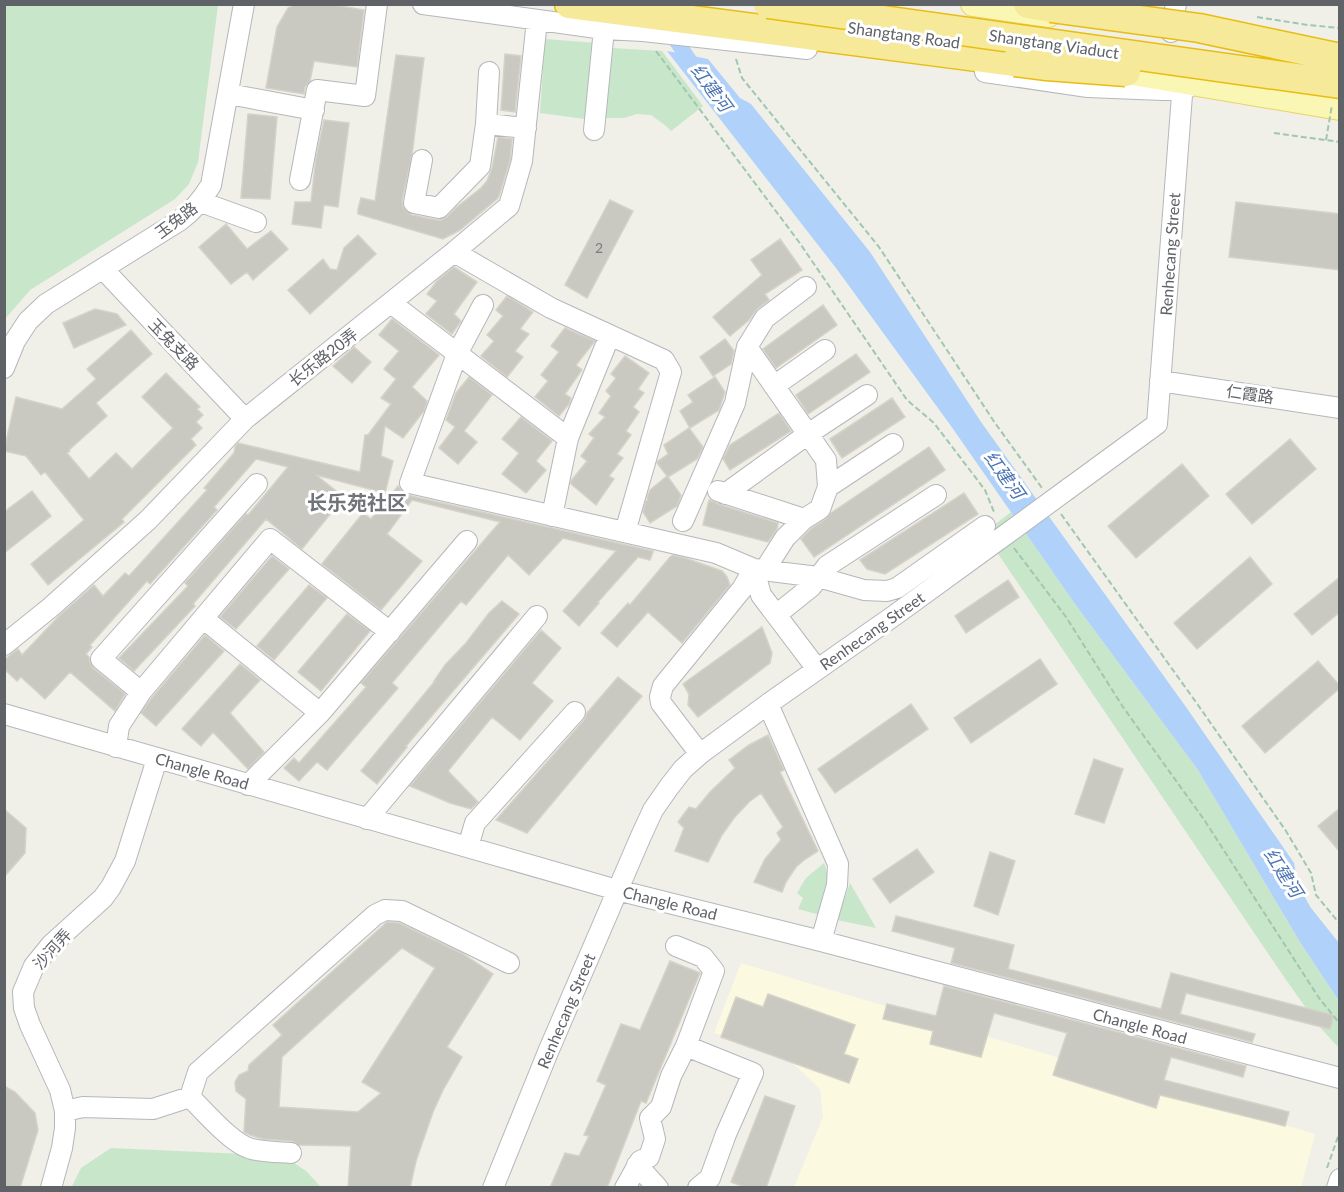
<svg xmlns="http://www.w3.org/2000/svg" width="1344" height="1192" font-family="Lato,'Noto Sans SC',sans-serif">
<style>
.commercial{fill:#fcf9e1}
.green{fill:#c7e6ca}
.water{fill:#afd1fa}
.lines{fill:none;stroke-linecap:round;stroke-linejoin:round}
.canal{stroke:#afd1fa;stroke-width:15}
.building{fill:#c9c9c2;stroke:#d5d2c7;stroke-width:1.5;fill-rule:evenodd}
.minor-casing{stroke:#b5b7bb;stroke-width:22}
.major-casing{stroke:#e9d368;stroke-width:26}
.highway-casing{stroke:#e9bd10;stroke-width:31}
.path{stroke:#a0c7af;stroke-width:2;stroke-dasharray:6 3;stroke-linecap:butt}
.minor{stroke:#fff;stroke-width:20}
.major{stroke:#faf6b3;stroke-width:24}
.highway{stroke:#f6e999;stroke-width:28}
.minor-bridge-casing{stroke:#b5b7bb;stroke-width:22;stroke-linecap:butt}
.highway-bridge-casing{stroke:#e9bd10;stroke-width:31;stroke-linecap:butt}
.path-bridge{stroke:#a0c7af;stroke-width:2;stroke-dasharray:6 3;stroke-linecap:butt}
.minor-bridge{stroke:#fff;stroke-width:20}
.highway-bridge{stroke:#f6e999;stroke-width:28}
.labels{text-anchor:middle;stroke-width:6;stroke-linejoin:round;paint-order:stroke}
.number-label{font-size:14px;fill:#7a7c7e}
.street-label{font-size:16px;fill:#5f6267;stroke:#fff}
.water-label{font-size:18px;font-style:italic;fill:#4e75b4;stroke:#fff}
.quarter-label{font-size:20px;font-weight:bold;fill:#707479;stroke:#fff}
</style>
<rect width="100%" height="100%" fill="#f0efe8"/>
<!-- commercial -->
<path class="commercial" d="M741,963L1315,1134L1301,1187H794L823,1117L820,1089L787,1058L714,1033Z"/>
<!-- green -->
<path class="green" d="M5,4L218,5L198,162L189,184L175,199L30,290L5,319Z
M545,39L596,43L585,119L540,113Z
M612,48L662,51L703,106L671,131L666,126L651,115L637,114L624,118H604Z
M1011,512L1075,604L1198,770L1300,942L1339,1001V1048L1318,1025L1282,974L984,533Z
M824,863C832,882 826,896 820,915L798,909L803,898L797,893L806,878Z
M850,883L876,928L837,920Z
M111,1148L243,1154L288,1159L306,1171L321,1187L71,1188L81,1168Z"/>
<!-- water -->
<path class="water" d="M667,51L708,59L740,98L751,104L870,252L981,422L1186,707L1294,863L1299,887L1311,908L1339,943V1001L1300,942L1198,770L1075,604L951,426L836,268Z"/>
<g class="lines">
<!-- canal -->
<path class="canal" d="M668,29L697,71"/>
</g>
<!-- building -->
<path class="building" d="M296,4H329L364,10L357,67L314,61L310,81L305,87L304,94L266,88L277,27L288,8Z
M505,54L521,56L515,112L501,110Z
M396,55L424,58L412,155L402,201L403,207L407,212L412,215L437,220H442L447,217L457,207L481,188L487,181L492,168L498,137L512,139L510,160L500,193L498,198L460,230L443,239L358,214V209L361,198L375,201Z
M248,114L277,117L270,199L241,198Z
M324,120L349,123L338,207L324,205L321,228L292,224L295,202H311L316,158Z
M610,200L633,211L587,298L565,285Z
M1236,202L1340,214V270L1229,257Z
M226,224L247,249L271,231L288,249L253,280L247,272L231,284L199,247Z
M358,235L376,254L310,314L288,290L323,259L330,269L337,270L344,248Z
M780,239L802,270L765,294L769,300L757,309L749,320L730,336L713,317L762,275L751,260Z
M454,267L477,282L454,314L461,321L452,334L426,314L437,301L427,294L437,281Z
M507,296L533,312L520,329L529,334L515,351L523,357L507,377L481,356L494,341L487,335L503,316L496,310Z
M823,305L837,325L776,368L763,349Z
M95,309L117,314L126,325L74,348L63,323Z
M392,319L439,355L412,387L427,401L424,411L403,438L385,426L381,456L393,461L385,493L316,475L344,497L302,549L266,519L193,604L195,606L134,671L119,658L188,586L185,583L246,514L248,515L288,467L256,459L214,507L217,510L150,584L147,581L90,645L92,647L86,654L89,657L90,662L93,668L125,694L115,711L70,672L45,699L21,677L17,681L4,669V660L18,649L22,655L59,616L94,585L103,596L125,573L129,576L207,490L204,488L234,453L235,447L238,443L360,472L365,435H368L391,404L381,398L396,379L384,369L399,351L379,335Z
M565,328L595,341L576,365L582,370L565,394L571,398L569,404L559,416L535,397L548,381L541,375L559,352L551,346Z
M131,330L152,354L96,403L107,416L69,450L70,451L67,453L89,479L116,453L132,469L173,428L142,397L166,373L200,407L197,409L203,415L196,422L202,428L191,439L196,445L122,519L124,522L48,585L31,564L84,520L45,472L41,475L26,456L4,451L16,397L62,409L96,379L87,369Z
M725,339L734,351L731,364L713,376L700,357Z
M354,347L371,362L352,383L333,366Z
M856,354L870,372L808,414L796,395Z
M625,356L649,373L638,389L644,393L633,407L639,412L626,431L631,435L617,454L623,458L609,476L614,479L596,505L571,484V481L587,461L581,456L594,438L589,434L605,417L599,413L611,396L606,391L616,378L611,374Z
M469,377L492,395L464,431L477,442L458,464L439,448L455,427L446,420L456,393Z
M715,377L725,392L719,410L690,428L680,411L693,402L688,395Z
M892,398L905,417L842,458L830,439Z
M779,413L791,431L730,470L723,459L730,445Z
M521,417L552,441L536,461L546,470L526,493L502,474L519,453L502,439Z
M689,428L703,447L697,459L668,477L681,495L677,506L650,523L643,512L646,501L648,500L647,498L650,490L667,476L657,463L658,461L668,454L664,445Z
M1290,439L1316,469L1252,524L1226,494Z
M929,447L945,470L814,557L801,539L812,528L826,519L831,513Z
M1182,464L1209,496L1136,558L1108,526Z
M398,486L402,492L407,495L653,551V552L650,560L638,557L598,602L599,603L579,626L563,611L616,551L563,538L529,575L508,555L466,605L461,601L429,639L392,683L398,688L327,770L317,762L299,781L284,768L294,758L299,763L366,687L361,683L500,522L412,500L387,534L422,561L381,610L322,564L363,513L371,519Z
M32,491L51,516L4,553V512Z
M964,493L978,514L885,574L867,569L860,560Z
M709,500L721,505L778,523L777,529L768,542L703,525Z
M673,555L688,559L722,571L727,577L730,585L682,643L648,612L617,647L601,633L628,603L630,605L670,557Z
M272,556L289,569L236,629L220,617Z
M1250,557L1272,584L1197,649L1174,623Z
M1340,577V612L1312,635L1294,614Z
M1008,580L1019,597L966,633L955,616Z
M309,585L327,598L274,660L257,646Z
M502,601L519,614L406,746L407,747L377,784L361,771L435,681H434L445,665L466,643L489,613Z
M347,614L370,631L321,691L298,672Z
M762,627L772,653L770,663L698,717L688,705L689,694L683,684Z
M541,630L561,648L532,683L553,701L520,740L492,717L448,771L478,802L471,809L450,803L410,786Z
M205,635L224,651L156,726L141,713L151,699Z
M1040,659L1057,684L971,743L954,718Z
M1318,661L1340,686V688L1265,753L1242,726Z
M240,664L260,680L230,713L264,752L248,769L213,732L201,746L182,729Z
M618,677L642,696L527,833L496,820L584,720L587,713Z
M911,704L928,729L835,793L818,769Z
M768,735L784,770L780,772L818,851L804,860L796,867L786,882L782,892L754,882L765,859L781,840L777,833L783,827L761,793L749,802L734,818L722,835L708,862L675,851L684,828L678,822L689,807L696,809L710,792L735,768L729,760L749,745Z
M1094,759L1123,769L1104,823L1075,814Z
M1340,808V852L1318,826Z
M4,809L26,828L25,853L4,877Z
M917,849L934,872L890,903L873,879Z
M990,852L1015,861L998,915L974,906Z
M896,916L1014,945L1008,969L1161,1009L1171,973L1333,1015L1332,1023L1330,1029L1186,993L1180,1014L1255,1034L1252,1042L951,963L955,948L892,931Z
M387,922L399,923L463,954L493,974L447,1047L462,1057L443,1090L433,1112L416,1161L410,1188H348L351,1146L299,1145L292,1141L263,1139L250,1135L244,1132L246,1099L236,1091L235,1082L239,1075L248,1071L249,1065L282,1035L273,1025ZM402,948L435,968L362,1082L381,1093L358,1112L279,1107L282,1057Z
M670,961L700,973L646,1103L641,1101L607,1188H550L565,1153L579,1156L589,1136L584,1135L606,1085L597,1081L621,1024L640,1030Z
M944,986L1246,1066L1243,1077L1171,1057L1164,1080L1289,1112L1285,1126L1160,1095L1156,1108L1053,1075L1067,1033L994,1013L981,1057L930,1044L933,1031L883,1019L887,1004L936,1016Z
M768,994L855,1025L844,1054L858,1059L849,1083L721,1037L736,997L763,1007Z
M4,1086L15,1092L35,1113L38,1130L20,1188H4Z
M765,1096L795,1106L766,1188H747L731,1182Z"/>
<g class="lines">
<defs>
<path id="minor" d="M423,4L604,29L643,31L807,49
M1171,32L1176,4
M985,72L1088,87L1163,90L1186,89
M229,94L314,110
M486,124L526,128
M594,130L604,29
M422,160L414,203L439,208L480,166L486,124L489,72
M300,180L317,90L365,96L377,4
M201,202L256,222
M454,252L551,308L664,360L671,372L625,532
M103,269L245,419
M391,303L568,438
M483,305L457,354L410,483L716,553L754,569L818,577L864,590L887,591L897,588L985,526
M747,347L826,460L828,487L820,509L804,519L785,538L764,571
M4,368L15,341L28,321L46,304L179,221C193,211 202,200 211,185L244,4
M1160,381L1340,408
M774,386L825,350
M828,487L893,444
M1068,489L1157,424L1183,82
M718,491L804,519
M725,494L808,434L867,395
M552,516L568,438L605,347
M683,521L735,403L747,347L765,318L806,287
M754,569L761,595L817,669
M776,615L811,587L827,566L936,495
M204,619L320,713
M4,645L51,607L148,520L245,419L454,252L509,206L522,161L537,20
M141,692L270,539L390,632
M768,704L838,864L837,885L821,941
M4,714L617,890L821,941L1340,1078
M116,747L119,726L141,692L101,659L257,484
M700,754L661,703L660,697L663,686L742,589L754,569
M248,785L320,713L467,541
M367,819L537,616
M468,847L475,823L575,712
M686,1046L753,1073L726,1134L710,1178L698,1188
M190,1097C205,1112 233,1145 252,1149C264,1152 278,1152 291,1153
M65,1111L83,1107L153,1109L190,1097L198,1072L375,915L385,910L402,911L509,963
M637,1165L658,1188
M51,1188L62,1148L65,1128V1111L60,1090L30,1025L24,1008L23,992L34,966L51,945L103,898L111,887L125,861L157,759
M493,1188L548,1052L641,836L653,810L669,787L683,769L700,754L768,704L895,615L1001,538
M625,1188L640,1161L649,1157L655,1139L650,1118L661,1107L671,1076L686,1046L714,971L703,957L676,946
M1337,1188L1340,1179"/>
<path id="major" d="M973,4L1048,15
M1109,69L1340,108"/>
<path id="highway" d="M569,4L1015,62
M1028,4L1051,8"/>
</defs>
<!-- minor casing -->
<use href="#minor" class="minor-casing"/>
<!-- major casing -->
<use href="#major" class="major-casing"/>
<!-- highway casing -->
<use href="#highway" class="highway-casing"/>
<!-- path -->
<path class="path" d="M1257,17L1308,25L1340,28
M656,51L799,242L907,400L934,423L985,490L994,512
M736,59L742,78L879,247L995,423L1042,488
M1274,133L1340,142
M1061,514L1198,705L1286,831L1311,873L1316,895L1340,924
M1014,548L1066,617L1123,707L1205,821L1319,998L1340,1024
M1327,1168L1340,1131"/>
<!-- minor -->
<use href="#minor" class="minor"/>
<!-- major -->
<use href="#major" class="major"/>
<!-- highway -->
<use href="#highway" class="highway"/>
<defs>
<path id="minor-bridge" d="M1001,538L1068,489"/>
<path id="highway-bridge" d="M768,4L1340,84
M1051,8L1199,28L1340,58
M1015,62L1047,66L1126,72"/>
</defs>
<!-- minor-bridge casing -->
<use href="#minor-bridge" class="minor-bridge-casing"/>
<!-- highway-bridge casing -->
<use href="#highway-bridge" class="highway-bridge-casing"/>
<!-- path-bridge -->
<path class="path-bridge" d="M1326,140L1332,105"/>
<!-- minor-bridge -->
<use href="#minor-bridge" class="minor-bridge"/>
<!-- highway-bridge -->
<use href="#highway-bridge" class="highway-bridge"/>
</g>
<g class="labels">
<!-- number labels -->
<g class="number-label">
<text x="599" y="253">2</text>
</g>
<!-- street labels -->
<g class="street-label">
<text transform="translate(904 35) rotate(8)" y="6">Shangtang Road</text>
<text transform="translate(1054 44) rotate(8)" y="6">Shangtang Viaduct</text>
<text transform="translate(176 220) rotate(-37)" y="6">玉兔路</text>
<text transform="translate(1170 254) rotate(-86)" y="6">Renhecang Street</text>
<text transform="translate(174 344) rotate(46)" y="6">玉兔支路</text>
<text transform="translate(323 357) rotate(-38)" y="6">长乐路20弄</text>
<text transform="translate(1250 394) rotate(8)" y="6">仁霞路</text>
<text transform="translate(872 631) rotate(-35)" y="6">Renhecang Street</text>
<text transform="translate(202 771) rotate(16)" y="6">Changle Road</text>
<text transform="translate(670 903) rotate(14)" y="6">Changle Road</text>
<text transform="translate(52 949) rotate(-48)" y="6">沙河弄</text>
<text transform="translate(566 1011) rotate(-67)" y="6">Renhecang Street</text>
<text transform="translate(1140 1026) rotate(15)" y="6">Changle Road</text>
</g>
<!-- water labels -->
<g class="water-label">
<text transform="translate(711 88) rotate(53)" y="6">红建河</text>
<text transform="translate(1004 475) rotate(54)" y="6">红建河</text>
<text transform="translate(1283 873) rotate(57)" y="6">红建河</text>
</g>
<!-- quarter labels -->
<g class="quarter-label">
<text x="357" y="510">长乐苑社区</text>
</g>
</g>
<!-- border -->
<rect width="1344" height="1192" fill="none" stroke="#5f6267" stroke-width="12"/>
</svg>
